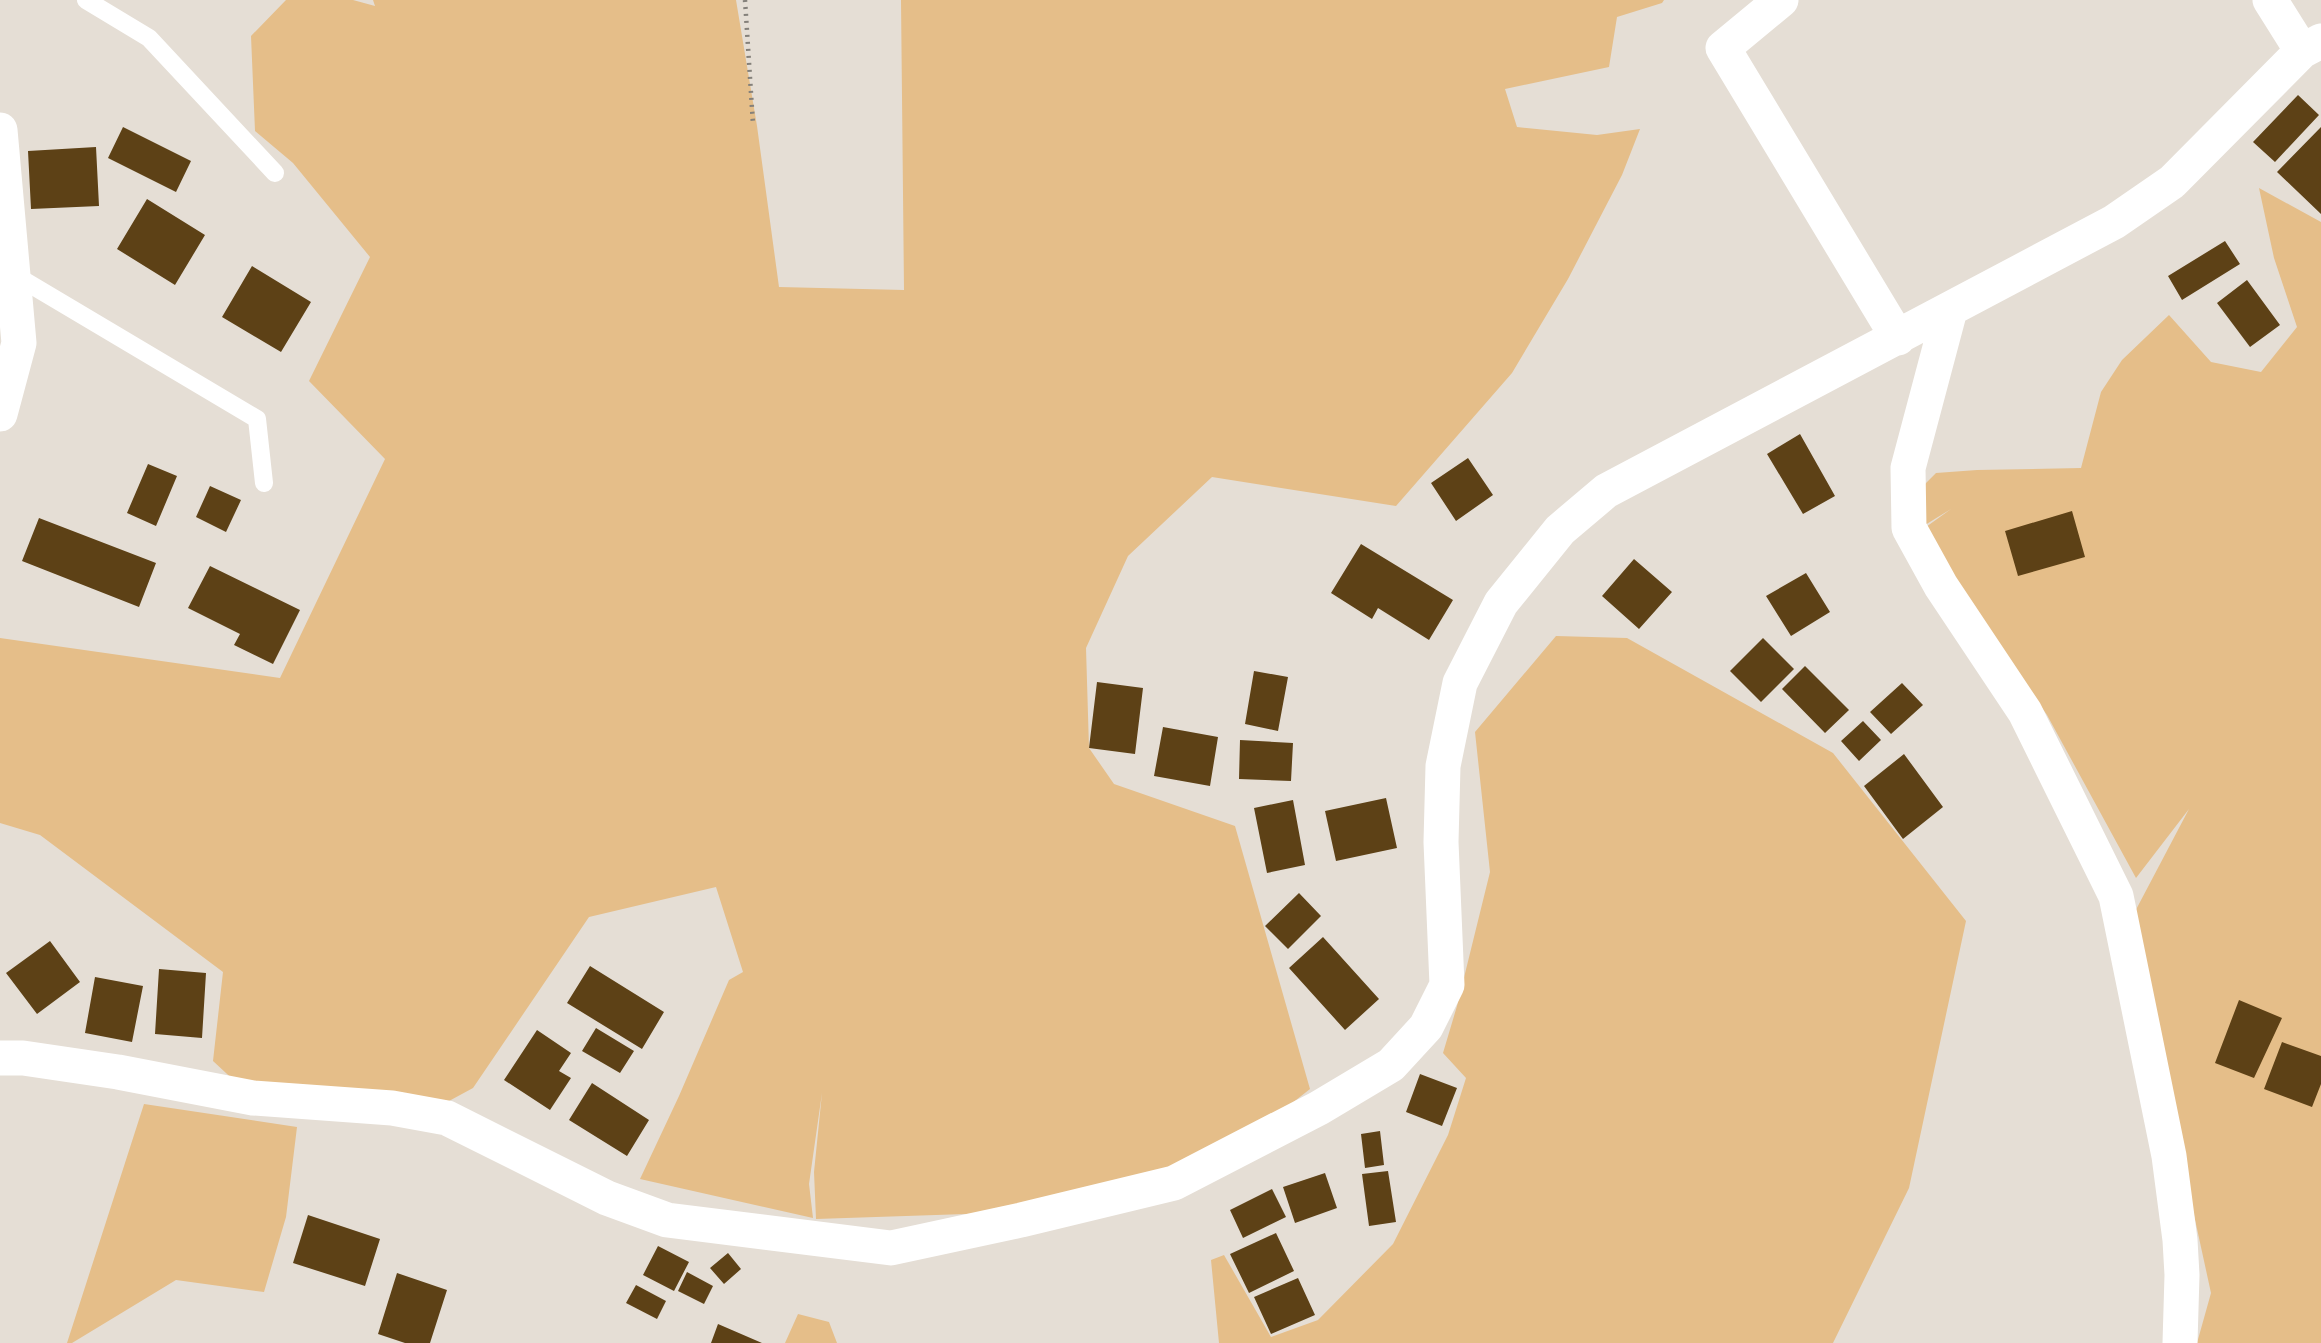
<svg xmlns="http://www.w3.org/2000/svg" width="2321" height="1343" font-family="'PT Sans',sans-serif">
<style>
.green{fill:#e5be89}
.building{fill:#5d4116}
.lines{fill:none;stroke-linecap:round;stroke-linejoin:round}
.path{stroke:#84807a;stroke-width:4.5;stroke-dasharray:2 5;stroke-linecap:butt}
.lane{stroke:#fff;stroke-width:18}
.street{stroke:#fff;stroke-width:35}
</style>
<rect width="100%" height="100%" fill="#e5ded5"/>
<!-- green -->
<path class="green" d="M286,0H353L375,6L373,0H736L757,126L779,287L904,290L901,0H1664L1662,3L1617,17L1609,67L1505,89L1517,127L1597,135L1640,129L1622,175L1568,279L1512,373L1396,506L1212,477L1128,556L1086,648L1089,748L1114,784L1235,826L1310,1089L1221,1159L1058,1211L816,1219L814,1172L822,1093L809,1184L813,1218L640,1179L679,1096L729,980L743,972L716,887L589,917L473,1088L425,1114L253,1098L213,1061L223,972L40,835L0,823V638L280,678L385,459L309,381L370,257L293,163L255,131L251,36Z
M2259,188L2321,222V1343H2197L2211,1293L2130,921L2189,809L2136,878L2047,715L1919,532L1951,509L1925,525L1921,488L1936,473L1977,470L2081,468L2101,392L2122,360L2169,315L2211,362L2261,372L2297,327L2274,258Z
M1556,636L1627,638L1833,753L1966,921L1909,1188L1833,1343H1219L1211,1260L1224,1255L1271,1337L1318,1320L1393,1244L1448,1135L1466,1078L1443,1053L1457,1006L1490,872L1475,732Z
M144,1104L297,1127L286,1217L264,1292L176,1280L72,1343H67Z
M798,1314L829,1322L837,1343H785Z"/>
<!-- building -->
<path class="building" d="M2298,95L2319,115L2275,162L2253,142Z
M123,127L191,161L176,192L108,158Z
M2321,127V214L2277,172Z
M96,147L99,206L31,209L28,151Z
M147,199L205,235L175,285L117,249Z
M2225,241L2240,264L2182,300L2168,276Z
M252,266L311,302L281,352L222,317Z
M2247,280L2280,325L2250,347L2217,303Z
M1800,434L1835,496L1803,514L1767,454Z
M1468,458L1493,495L1456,521L1431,483Z
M148,464L177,476L156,526L127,513Z
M210,486L241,500L226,532L196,517Z
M2072,511L2085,557L2018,576L2005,531Z
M39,518L156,563L139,607L22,561Z
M1361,544L1453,600L1429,640L1378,608L1372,619L1331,593Z
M1634,559L1672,592L1639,629L1602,596Z
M210,566L300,610L273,664L234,645L240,634L188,608Z
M1806,573L1830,612L1791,636L1766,596Z
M1763,638L1794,669L1761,702L1730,671Z
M1805,666L1849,710L1825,733L1782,689Z
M1254,671L1288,677L1278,731L1245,724Z
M1097,682L1143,688L1135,754L1089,748Z
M1902,683L1923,705L1891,734L1870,712Z
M1863,721L1881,740L1859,761L1841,741Z
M1163,727L1218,737L1210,786L1154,776Z
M1240,740L1293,743L1291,781L1239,779Z
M1904,754L1943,807L1903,839L1864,786Z
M1386,798L1397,848L1336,861L1325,811Z
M1293,800L1305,865L1267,873L1254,808Z
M1299,893L1321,916L1288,949L1265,926Z
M1323,937L1379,999L1345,1030L1289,968Z
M50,941L80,982L37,1014L6,973Z
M590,966L664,1012L642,1049L567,1003Z
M159,969L206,973L202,1038L155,1034Z
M95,977L143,986L132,1042L85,1033Z
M2239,1000L2282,1018L2254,1078L2215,1063Z
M596,1028L634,1051L620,1073L582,1051Z
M537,1030L571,1053L559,1071L571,1078L550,1110L504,1080Z
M2282,1042L2321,1056V1084L2312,1107L2264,1089Z
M1420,1074L1457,1088L1442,1126L1406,1112Z
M592,1083L649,1120L627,1156L569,1120Z
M1380,1131L1384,1165L1365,1168L1361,1134Z
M1388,1171L1396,1222L1369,1226L1362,1174Z
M1325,1173L1337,1208L1295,1223L1283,1187Z
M1272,1189L1286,1217L1243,1238L1230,1210Z
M308,1215L380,1239L365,1286L293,1263Z
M1276,1233L1294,1271L1249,1293L1230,1254Z
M658,1246L689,1262L674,1291L643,1275Z
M728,1253L741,1269L724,1284L710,1268Z
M687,1272L713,1286L704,1304L678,1291Z
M397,1273L447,1290L430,1343H405L378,1334Z
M1298,1278L1315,1315L1271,1334L1254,1297Z
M636,1285L666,1301L657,1319L626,1303Z
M718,1324L762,1343H711Z"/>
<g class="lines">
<!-- path -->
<path class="path" d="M745,0L753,124"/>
<!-- lane -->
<path class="lane" d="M86,0L149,38L275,173
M13,274L257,419L264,483"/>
<!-- street -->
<path class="street" d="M1781,0L1723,48L1898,338
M2270,0L2302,51
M0,130L19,343L0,414
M1950,310L1908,468L1909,528L1941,586L2025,712L2116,896L2169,1156L2180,1240L2182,1275L2180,1343
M0,1058H23L118,1072L253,1098L392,1108L447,1118L607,1198L667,1220L891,1248L1021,1220L1174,1183L1319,1108L1391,1065L1426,1027L1447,985L1441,842L1443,766L1460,683L1501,603L1560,530L1606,491L2114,222L2172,182L2302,51L2321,41"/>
</g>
</svg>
